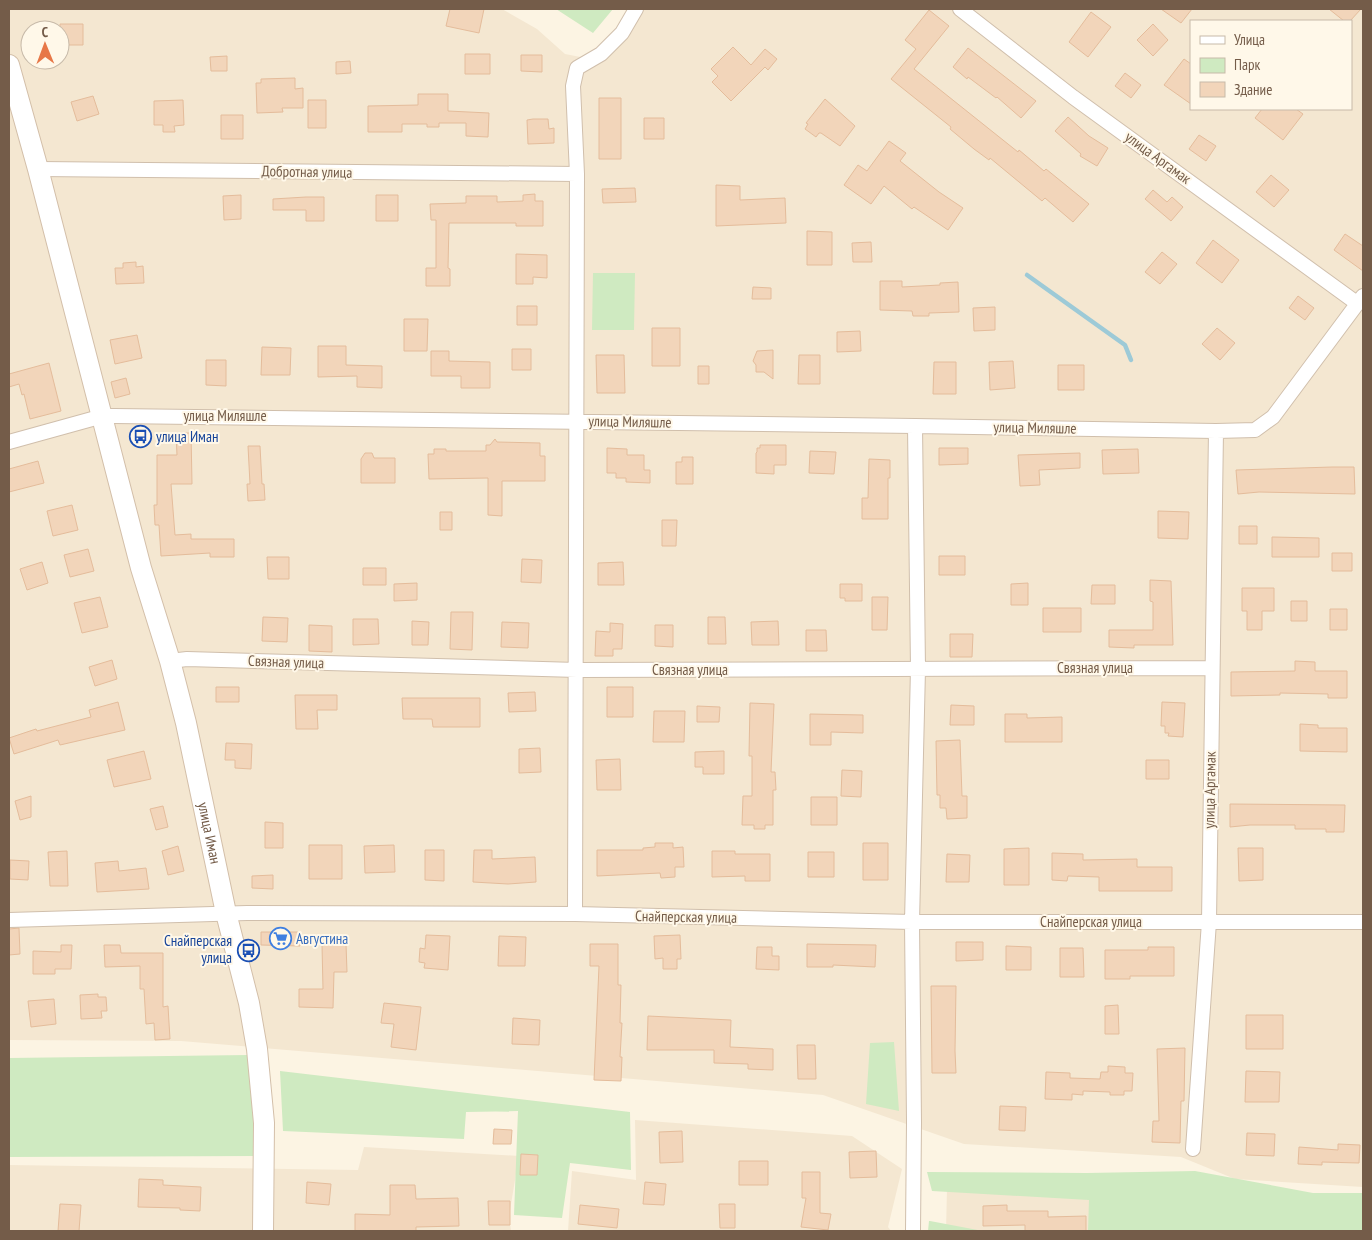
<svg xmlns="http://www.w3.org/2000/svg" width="1372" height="1240" font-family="'PT Sans Narrow',sans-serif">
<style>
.residential{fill:#f4e7d1;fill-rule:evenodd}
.green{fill:#cfeac1}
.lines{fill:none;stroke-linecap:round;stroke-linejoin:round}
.stream{stroke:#9dcad7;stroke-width:4.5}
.building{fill:#f2d5ba;stroke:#e4bc9b}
.street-casing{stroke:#d0bfac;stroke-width:16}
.secondary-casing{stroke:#d3bfa9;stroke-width:22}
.street{stroke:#fff;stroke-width:14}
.secondary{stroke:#fff;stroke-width:20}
.labels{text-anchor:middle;stroke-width:4;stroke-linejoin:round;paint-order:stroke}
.street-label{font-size:15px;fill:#745c49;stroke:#fff8e9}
.transit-label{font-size:15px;fill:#164399;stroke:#fff8e9;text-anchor:start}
.shop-label{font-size:15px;fill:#366cbe;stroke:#fff8e9;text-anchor:start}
</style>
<rect width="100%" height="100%" fill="#fcf4e3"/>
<!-- residential -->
<path class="residential" d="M9,9H502L537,29L565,54L601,61L640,9H1363V1187L1235,1179L1181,1157L964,1144L823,1095L181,1041L9,1040ZM1191,21H1351V109H1191ZM30,30H60V60H30Z
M635,1120L852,1136L902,1169L888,1227L891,1231H568L572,1171L636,1180Z
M364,1147L519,1156L509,1216L511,1231H9V1165L358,1170Z
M1097,1184L1093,1231H946L947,1189Z"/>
<!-- green -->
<path class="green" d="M556,9H613L593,33Z
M593,273H635L634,330H592Z
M894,1042L899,1111L866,1104L870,1043Z
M248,1055L259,1156L9,1157V1058Z
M280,1071L630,1112L631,1170L570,1163L562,1218L514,1215L518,1111L466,1112L464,1139L283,1131Z
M1195,1171L1313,1193H1363V1231H1088L1089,1200L932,1191L927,1172L1087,1173Z
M929,1221H930L983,1231H928Z"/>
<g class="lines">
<!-- stream -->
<path class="stream" d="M1027,275L1125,345L1131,360"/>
</g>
<!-- building -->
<path class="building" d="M450,9H484L479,33L446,26Z
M1161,9H1192L1181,23Z
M1329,9H1361L1350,21H1344Z
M929,10L949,26L914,69L1018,152L1019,150L1044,171L1046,169L1089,204L1073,222L1045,198L1042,201L990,158L989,160L974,149L950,129L951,127L891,79L916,49L905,40Z
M1091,12L1111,27L1088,57L1069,42Z
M60,24H83V45H60Z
M1153,24L1168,40L1153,56L1137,40Z
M733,47L751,65L765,49L777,59L768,70L765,67L731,101L712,82L718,76L711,69Z
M968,48L1036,101L1021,118L997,97L996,98L968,77L967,79L953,67Z
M465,54H490V74H465Z
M521,55H542V72L521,71Z
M227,56V71H211L210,57Z
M1184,59L1191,64V104L1164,85Z
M350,61L351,73L336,74V62Z
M1125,73L1141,85L1131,98L1115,86Z
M295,78V89L303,88V108H282L283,112L257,113L256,83H261V79Z
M418,94H448V111L489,113L488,137L466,136V123H439V127H427V124H402V132H368V106L418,105Z
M93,96L99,114L77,121L71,102Z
M599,98H621V159H599Z
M825,99L855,126L840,146L821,133H819L816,137L805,129L808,124L806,123Z
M183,100L184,125L174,126L175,132H163V125H154V101Z
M308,100H326V128H308Z
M1262,109H1296L1303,114L1283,140L1255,118Z
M221,115H243V139H221Z
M1068,117L1089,136L1108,148L1097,166L1080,156L1081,154L1055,131Z
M644,118H664V139H644Z
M533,119H548L549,129L554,128V143L528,144L527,120Z
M1199,135L1216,146L1206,161L1189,149Z
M889,141L906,153L900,161L939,192L963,208L948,230L914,207L912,209L884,186L871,204L844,185L858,165L867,171Z
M1271,175L1289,190L1274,207L1256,192Z
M716,185L740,186V200L785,198L786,223L716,226Z
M635,188L636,202L603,203L602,189Z
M1153,190L1167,202L1172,197L1183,207L1171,221L1145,199Z
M535,194V201H543V226H516V223H449L448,268L450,269V286H426V268H436V220H431L430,204L466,203V196H497V202L523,201V195Z
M241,195V219L224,220L223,196Z
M376,195H398V221H376Z
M306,197H324V221H306V210H273V199Z
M807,231L832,232V265H807Z
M1345,234L1363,246V271L1334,250Z
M1213,240L1239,260L1222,283L1196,263Z
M871,242L872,262H853L852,243Z
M1162,252L1177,264L1160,284L1145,272Z
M516,254L547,255V278L533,277V284H516Z
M136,262V267L143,266L144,283L116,284L115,268H123V263Z
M880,281H902V287L940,285V283L958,282L959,312L929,313V316H913L912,311L880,310Z
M753,287L771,288V299H752Z
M1298,296L1314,308L1305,320L1289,308Z
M517,306H537V325H517Z
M995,307V330L974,331L973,308Z
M404,319H428L427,351H404Z
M652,328H680V366H652Z
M1217,328L1235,343L1220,360L1202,344Z
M860,331L861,351L837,352V332Z
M137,335L142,358L115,364L110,340Z
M318,346H346V365L382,366V388L357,387V376L318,377Z
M262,347L291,348L290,375H261Z
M512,349H531V370H512Z
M773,350V379L764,372H756V365L753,361L757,351Z
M431,351H449V361L490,362V388H461V376H431Z
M596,355H624L625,393H597Z
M799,355H820V384H798Z
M206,360H226V386L206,385Z
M1013,361L1015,388L990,390L989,362Z
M934,362H956V394H933Z
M49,363L61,411L30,419L24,394L22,395L19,384L9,387V374Z
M1058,365H1084V390H1058Z
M698,366H709V384H698Z
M126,378L130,394L115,398L111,382Z
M176,433H191L192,484H171L175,535L191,534V539H234V557H210V553L161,556L159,525H155L154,505H157V455H177Z
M495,439L497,442L540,443V456H545V481H502V516L488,515V478L429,479L428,454H434V449H446V451H486V445H490Z
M760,445H786V465H774V474L756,473V453L757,452V448H760Z
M248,446H260L262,484H264L265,500L248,501L247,484H250Z
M607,448L627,449V455H644V470H650V483L626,482V478H616V473H607Z
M939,448H968V464L939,465Z
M1138,449L1139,473L1103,474L1102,450Z
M810,451L836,452L834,474L809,473Z
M365,453H372L374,458H395V483H361V459Z
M1080,453V468L1039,470L1040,485L1020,486L1018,455Z
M682,457H693V484H676V462H682Z
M869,459L890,460V478H888V519H862V498H868Z
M38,461L44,483L9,492V469Z
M1332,467H1354L1355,494L1259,492L1238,494L1236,470Z
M72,505L78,530L53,536L47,511Z
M1158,511L1189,512L1188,539L1158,538Z
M440,512H452V530H440Z
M662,520H677L676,546H662Z
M1239,526H1257V544H1239Z
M1272,537L1319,538V557H1272Z
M88,549L94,571L70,577L64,555Z
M1332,553H1352V571H1332Z
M939,556H965V575H939Z
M267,557H289V579H268Z
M522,559L542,560L541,583L521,582Z
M42,562L48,583L27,590L20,569Z
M623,562L624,585H598V563Z
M363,568H386V585H363Z
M1150,580L1171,581L1173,645H1134V648L1109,647V630H1153V602L1150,601Z
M417,583V600L394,601V584Z
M1028,583V605H1011V584Z
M840,584H862V601H845V598H840Z
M1092,585H1115V604H1091Z
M1242,588H1274V611H1262V630H1247V611H1242Z
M100,597L108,627L82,633L74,603Z
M872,597H888L887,630H872Z
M1291,601H1307V621H1291Z
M1043,608H1081V632H1043Z
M1330,609H1347V630H1330Z
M451,612H473L472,650L450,649Z
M263,617L288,618L287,642L262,641Z
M708,617H725L726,644H708Z
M353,619H378L379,644L353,645Z
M412,621L429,622L428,645H412Z
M778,621L779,645H752L751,622Z
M502,622L529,623L528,648L501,647Z
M610,623L623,624L622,649H613V656H595L596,631L610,632Z
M309,625L332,626V652L309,651Z
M655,625H673V647L655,646Z
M806,630H826L827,651H806Z
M950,634H973L972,657H950Z
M112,660L117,679L95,686L89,667Z
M1295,661L1315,662V671H1347V698H1328V694L1280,693V695L1231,696V672L1295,671Z
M216,687H239V702H216Z
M607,687H633V717H607Z
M535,692L536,711L509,712L508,693Z
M295,695H337V710H317L318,729H296Z
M402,698H480V727H433L432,719H403Z
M118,702L125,730L60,745L58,740L14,754L9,738L36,729L37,731L91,717L89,710Z
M1162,702L1185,703L1183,737L1168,736L1169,733H1165V726H1161Z
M750,703L774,704L771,772H775L776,790H773V825H765V829H754V825H742L743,796H752V756H749Z
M951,705L974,706V725H950Z
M697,706L720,707L719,722H697Z
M654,711H685L684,742H653Z
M810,714L863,715V733L831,732V745H810Z
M1005,714H1027V718L1062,717V742H1005Z
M1300,724L1318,725V728H1347V752L1300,751Z
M960,740L962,796H967V818L947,819L946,808H940V795H937L936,741Z
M226,743L252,744L251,769L235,768V760H225Z
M540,748L541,772L519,773V749Z
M144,751L151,779L114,787L107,760Z
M724,751V774H703V767H695V752Z
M620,759L621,790H597L596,760Z
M1146,760H1169V779H1146Z
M842,770L862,771L861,797L841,796Z
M31,796V817L20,820L15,801Z
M811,797H837V825H811Z
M1230,804L1345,805L1344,832H1326V829H1295V825H1250L1230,827Z
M163,806L168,827L156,830L150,809Z
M265,822L283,823V848H265Z
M655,843H673V848L683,847L684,867H675V877L661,878L660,873L597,876V850H643V848L655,847Z
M863,843H888V880H863Z
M309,845H342V879H309Z
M394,845L395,872L365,873L364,846Z
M178,846L184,871L168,875L162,851Z
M1029,848V885H1004V849Z
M1238,848H1263V880L1239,881Z
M425,850H444V881L425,880Z
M474,850H492V859L535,857L536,882L508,884L473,882Z
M67,851L68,886H50L48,852Z
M712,851H735V854H770V881H745V876L712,877Z
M808,852H834V877H808Z
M1052,853L1083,854V860L1137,859V867H1172V891H1099V877L1068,876L1067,881L1052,880Z
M947,854L970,855L969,882H946Z
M10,860L29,861L28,880L10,879Z
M118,861L119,871L146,868L149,889L97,892L95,863Z
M273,875V889L252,888V876Z
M19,928L20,954L9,955V929Z
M261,932H300V946L261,945Z
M426,935L450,936L448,970L424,968L425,963L419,962L420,948L425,949Z
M680,935L681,959H677V969H663V958L655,959L654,936Z
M499,936L526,937L525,966H498Z
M956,942H983V960L956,961Z
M346,944L347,972H334L333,1008L299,1007V989H323L322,945Z
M590,944H618V985H621L620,1023H622L620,1057H622L621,1081L594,1080L599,966H590Z
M807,944L876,945L875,967L833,965V967H807Z
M61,945H72L71,969H55V974H33V951L61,952Z
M104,945H120L121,953H163V1007L168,1006L170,1039L155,1040L154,1023L146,1024L144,989H140V966L105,967Z
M1006,946L1031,947V970H1006Z
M757,947H772V956H779V970L756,969Z
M1148,947H1174V976H1130V979H1105V950H1148Z
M1060,948H1083L1084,977H1060Z
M931,986H956L955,1051L956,1073H932Z
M98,994V997H106L107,1011H101L102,1018L81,1019L80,995Z
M54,999L56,1024L31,1027L28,1001Z
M384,1003L421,1007L416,1050L391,1047L394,1024L381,1023Z
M1118,1005L1119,1034H1105V1006Z
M1246,1015H1283V1049H1246Z
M648,1016L731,1020L730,1047L773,1049V1070L748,1069V1064L714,1063V1050H647Z
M513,1018L540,1020L539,1045L512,1044Z
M797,1045H815L816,1079H798Z
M1185,1048L1184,1101H1181L1180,1143L1152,1142L1153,1121H1159L1157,1049Z
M1108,1066L1125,1067V1073H1133L1132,1091H1124V1095H1110V1092L1083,1091V1095L1072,1094V1100L1045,1099L1046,1072L1070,1073V1078L1100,1079L1101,1072H1108Z
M1246,1071L1280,1072L1279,1102H1245Z
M1000,1106L1026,1107L1025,1131L999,1130Z
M494,1129L512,1130L511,1144H493Z
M682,1131L683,1162L660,1163L659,1132Z
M1247,1133L1275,1134L1274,1156L1246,1155Z
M1338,1144L1360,1145L1359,1163L1322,1162V1165L1298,1164L1299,1147L1338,1150Z
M876,1151L877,1177L850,1178L849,1152Z
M521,1154L538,1155L537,1175H520Z
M739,1161H768V1185H739Z
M802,1172H820V1213L831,1214L828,1230L801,1227L806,1198H802Z
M139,1179L163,1180V1185L201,1187L200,1211L180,1210V1208L138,1207Z
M307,1182L331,1184L329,1205L306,1203Z
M645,1182L666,1184L664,1205L643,1204Z
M390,1185H415L416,1199L458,1198L459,1226L416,1227V1231H355V1214L390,1215Z
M488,1201H510V1225H489Z
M60,1204L81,1205L79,1231H58Z
M719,1204H735V1228H720Z
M580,1205L619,1209L617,1228L578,1224Z
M1007,1205V1211H1048V1217L1086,1216V1231H1025V1225L983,1226V1206Z"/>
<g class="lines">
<defs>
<path id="street" d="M960,9L1073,97L1358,304
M38,169L577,174
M9,442L103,416H114L915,426L1216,431L1255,430L1273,417L1363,296
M170,661L187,659L577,670L1211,668
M575,914L577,174L573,86L577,68L601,54L622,33L636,9
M9,920L247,913L575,914L912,922H1363
M1193,1149L1209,922L1216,431
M913,1231L914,1122L912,922L918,669L915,426"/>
<g id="secondary">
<path id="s1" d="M9,65L38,169L141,568L170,661L186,723L226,913L249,1003L257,1049L264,1123L263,1231"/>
</g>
</defs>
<!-- street casing -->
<use href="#street" class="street-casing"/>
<!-- secondary casing -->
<use href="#secondary" class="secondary-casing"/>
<!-- street -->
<use href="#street" class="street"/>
<!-- secondary -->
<use href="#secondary" class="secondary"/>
</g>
<!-- icons -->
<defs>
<symbol id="bus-ring" viewBox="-11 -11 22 22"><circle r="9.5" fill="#fff8e9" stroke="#1a4fb4" stroke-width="1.5"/><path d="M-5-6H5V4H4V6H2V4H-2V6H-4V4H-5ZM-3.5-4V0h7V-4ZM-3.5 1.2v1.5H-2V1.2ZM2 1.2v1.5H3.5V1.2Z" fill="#1a4fb4"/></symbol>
<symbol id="supermarket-ring" viewBox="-11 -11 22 22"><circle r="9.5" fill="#fff8e9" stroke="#3f7fe0" stroke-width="1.5"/><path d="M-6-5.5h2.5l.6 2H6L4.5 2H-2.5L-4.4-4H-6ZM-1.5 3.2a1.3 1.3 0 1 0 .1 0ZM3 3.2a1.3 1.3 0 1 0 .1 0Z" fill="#3f7fe0"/></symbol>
</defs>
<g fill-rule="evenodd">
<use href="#bus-ring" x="128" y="424" width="25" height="25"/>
<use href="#supermarket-ring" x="268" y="926" width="25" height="25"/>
<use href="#bus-ring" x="236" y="938" width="25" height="25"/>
</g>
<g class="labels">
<!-- street labels -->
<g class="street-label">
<text transform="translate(1158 158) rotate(36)" y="5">улица Аргамак</text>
<text transform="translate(307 172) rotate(1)" y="5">Добротная улица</text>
<text x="225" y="421">улица Миляшле</text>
<text transform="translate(630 422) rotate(1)" y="5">улица Миляшле</text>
<text transform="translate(1035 428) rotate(1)" y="5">улица Миляшле</text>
<text transform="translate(286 662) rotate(2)" y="5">Связная улица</text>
<text x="1095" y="673">Связная улица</text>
<text x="690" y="675">Связная улица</text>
<text transform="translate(1210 790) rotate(-89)" y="5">улица Аргамак</text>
<text dy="5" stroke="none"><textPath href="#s1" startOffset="794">улица Иман</textPath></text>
<text transform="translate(686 917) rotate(1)" y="5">Снайперская улица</text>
<text x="1091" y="927">Снайперская улица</text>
</g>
<!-- transit labels -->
<g class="transit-label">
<text x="156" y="442">улица Иман</text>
<text x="232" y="946" text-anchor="end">Снайперская<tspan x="232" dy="17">улица</tspan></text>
</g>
<!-- shop labels -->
<g class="shop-label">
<text x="296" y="944">Августина</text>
</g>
</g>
<!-- border -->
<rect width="1372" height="1240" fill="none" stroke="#745c49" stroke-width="20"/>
<!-- legend -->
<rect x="1190" y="20" width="162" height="90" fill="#fff8e9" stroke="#c7baa9"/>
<rect x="1200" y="36" width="25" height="8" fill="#ffffff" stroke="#c7baa9"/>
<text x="1234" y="45" font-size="15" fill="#745c49">Улица</text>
<rect x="1200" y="58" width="25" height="15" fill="#cfeac1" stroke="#c7baa9"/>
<text x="1234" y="70" font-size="15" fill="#745c49">Парк</text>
<rect x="1200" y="82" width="25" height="15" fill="#f2d5ba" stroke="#c7baa9"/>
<text x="1234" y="95" font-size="15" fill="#745c49">Здание</text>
<!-- north arrow -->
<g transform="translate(45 45) rotate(359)"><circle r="24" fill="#fff8e9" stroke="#c7baa9"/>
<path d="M0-4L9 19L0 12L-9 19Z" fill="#e77747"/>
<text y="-8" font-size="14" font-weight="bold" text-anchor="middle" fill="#745c49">С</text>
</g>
</svg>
